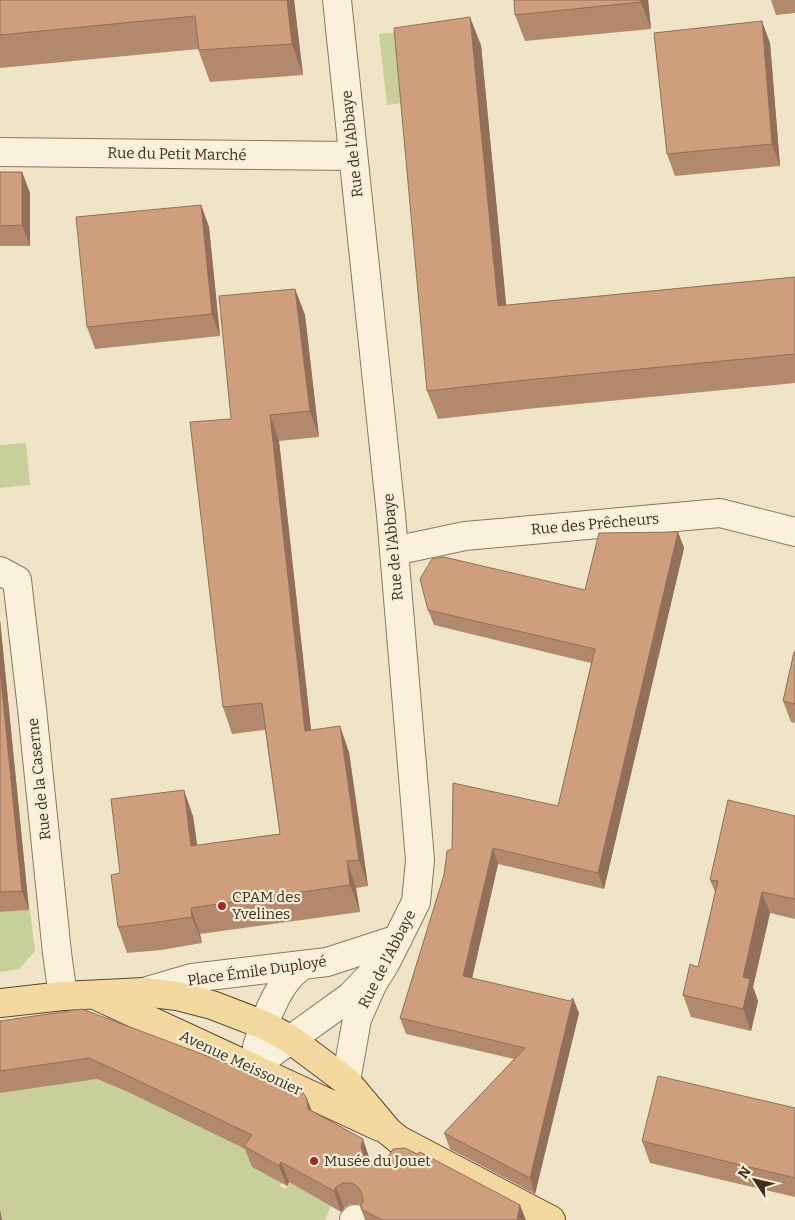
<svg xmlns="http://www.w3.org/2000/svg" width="795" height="1220" font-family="Bitter,serif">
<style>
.green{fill:#c9cf9b}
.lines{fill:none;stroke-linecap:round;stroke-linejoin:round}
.minor-casing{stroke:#8d765c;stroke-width:30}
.major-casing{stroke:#5b4430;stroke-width:30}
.minor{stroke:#faf1dc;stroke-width:28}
.major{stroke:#f3d9a0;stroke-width:28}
.wall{fill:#b2896c}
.shaded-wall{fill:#916f58}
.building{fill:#cf9f7d;stroke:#916f58}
.poi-dot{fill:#9e2a2b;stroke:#f7eed8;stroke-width:2}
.labels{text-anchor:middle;stroke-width:4.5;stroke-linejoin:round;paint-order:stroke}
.street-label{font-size:15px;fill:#3d2e20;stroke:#f7eed8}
.poi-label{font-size:15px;fill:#3d2e20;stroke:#f7eed8;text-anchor:start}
</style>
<rect width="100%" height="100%" fill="#f0e4c8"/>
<!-- green -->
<path class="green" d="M402,32L408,102L387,105L379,34Z
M26,443L30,485L0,488V445Z
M30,910L35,951L19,969L0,972V912Z
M97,1079L128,1092L259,1156L281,1183L280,1186L286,1189L289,1182L331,1206L325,1220H2L0,1209V1093Z"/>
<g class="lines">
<defs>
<path id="minor" d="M337,0L391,515L420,860L416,902L385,964L373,983L357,1019L346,1081
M0,152L353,156
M394,551L465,536L720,513L795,532
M0,571L17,580L32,709L57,953L63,996
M144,992L192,978L327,962L398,939
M257,1047C265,1022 273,995 291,975C294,972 299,968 303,965
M251,1068L351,996L372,974
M354,1220L355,1219"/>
<path id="major" d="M97,996L380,1127
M0,1003L63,996L144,992L177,996L212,1005L264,1025L290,1039L346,1081L388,1131L399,1140L551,1220"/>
</defs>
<!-- minor casing -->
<use href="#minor" class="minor-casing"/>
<!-- major casing -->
<use href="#major" class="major-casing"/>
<!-- minor -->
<use href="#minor" class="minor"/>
<!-- major -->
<use href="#major" class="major"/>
</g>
<!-- wall -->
<path class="wall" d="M0,0H294L303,75L210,82L198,49L0,68Z
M648,0L651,29L525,41L515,15Z
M771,0H795V13L776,15Z
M770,43L780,166L675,176L667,154Z
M481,45L506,305L795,277V383L527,409L438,419L427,391Z
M0,172H22L30,193V246H0Z
M201,205L209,227L220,336L95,349L87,327Z
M295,289L305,315L319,437L279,441L311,730L349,752L368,886L356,888L360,912L200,934L202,943L161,950L127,953L118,927L120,873L193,816L197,845L280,834L265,730L232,734L223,707L231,419Z
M678,532L684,548L604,889L498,864L472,978L579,1013L535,1194L450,1149L444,1133L514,1059L406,1034L400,1018L444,875L558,806L591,663L434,625L428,610L585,590Z
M0,620L29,910L0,912Z
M795,652V723L791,722L783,701Z
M795,816V919L770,913L753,987L758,1001L751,1031L691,1017L683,995L698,967L715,892L710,880Z
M0,1021L283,1089L307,1099L312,1112L370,1160L526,1220H365L360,1206L361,1205L360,1204H350L344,1208L341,1212L289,1182L287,1186L252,1167L245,1149L128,1092L97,1079L0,1093Z
M795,1108V1197L650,1163L642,1141Z"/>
<!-- shaded-wall -->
<path class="shaded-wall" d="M287,0H294L303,75L292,44Z
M641,0H648L651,29L641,2Z
M470,17L481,45L509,334L498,306Z
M762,21L770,43L780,166L772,144Z
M22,172L30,193V246L22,225Z
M201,205L209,227L220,336L212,314Z
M295,289L305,315L319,437L310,411Z
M270,415L279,441L314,757L305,731Z
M678,532L684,548L604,889L598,873Z
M0,620L29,910L22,891L0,669Z
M340,726L349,752L368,886L359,860Z
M184,790L193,816L201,872L191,846Z
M493,848L498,864L469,992L463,976Z
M347,861L356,888L360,912L350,885Z
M762,892L770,913L753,987L758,1001L751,1031L743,1009V977Z
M191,908L200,934L202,943L192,917Z
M573,998L579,1013L535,1194L530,1178Z
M307,1099L315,1119L308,1109Z
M363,1139L370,1160L368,1168L361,1147Z
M281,1162L289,1182L287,1186L279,1166Z
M336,1187L344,1208L341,1212L334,1191Z
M520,1205L526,1220H517Z
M0,1209L2,1220H0Z"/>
<!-- building -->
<path class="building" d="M0,0H287L292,44L199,50L195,16L0,35Z
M514,0H641V2L515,15Z
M470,17L498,306L795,277V354L516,381L427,391L394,28Z
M762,21L772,144L667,154L654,33Z
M0,172H22V225L0,226Z
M201,205L212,314L87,327L76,217Z
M295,289L310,411L270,415L305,731L340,726L359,860L347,861L350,885L191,908L192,917L151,923L118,927L111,875L120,873L111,799L184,790L191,846L280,834L262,703L223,707L190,422L231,419L219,296Z
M678,532L598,873L493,848L463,976L570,1001L573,998L530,1178L444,1133L525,1048L400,1018L444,875L447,851L452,849L453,783L558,806L595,649L428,610L420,579L432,559L444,557L585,590L599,533Z
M794,652H795V704L783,701Z
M0,669L22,891L0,892Z
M728,800L795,816V899L762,892L743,977L750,979L743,1009L683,995L690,964L698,967L718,881L710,880Z
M82,1009L255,1074L283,1089L293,1087L295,1088L302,1091L307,1099L308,1109L363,1139L361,1147L363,1154L368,1160L376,1162L384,1160L390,1154L393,1149L405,1148L417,1154L420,1152L520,1205L517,1220H382L361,1209L362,1207L360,1206L363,1202L362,1194L359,1188L352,1183H343L336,1187L334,1191L281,1162L279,1166L244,1146L252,1135L120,1072L89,1058L0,1071V1021Z
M658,1076L795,1108V1178L642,1141Z"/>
<!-- markers -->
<g class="poi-dot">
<circle cx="222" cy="906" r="5"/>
<circle cx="314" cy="1161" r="5"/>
</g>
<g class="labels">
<!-- street labels -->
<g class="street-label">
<text transform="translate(352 144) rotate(-96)" y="5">Rue de l'Abbaye</text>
<text transform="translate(177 154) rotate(1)" y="5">Rue du Petit Marché</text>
<text transform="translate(595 524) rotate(-5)" y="5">Rue des Prêcheurs</text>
<text transform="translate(393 547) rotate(-95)" y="5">Rue de l'Abbaye</text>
<text transform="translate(39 779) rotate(-96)" y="5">Rue de la Caserne</text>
<text transform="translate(387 959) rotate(-63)" y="5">Rue de l'Abbaye</text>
<text transform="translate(257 971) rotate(-8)" y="5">Place Émile Duployé</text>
<text transform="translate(241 1063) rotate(25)" y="5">Avenue Meissonier</text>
</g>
<!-- poi labels -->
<g class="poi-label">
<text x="232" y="902">CPAM des<tspan x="232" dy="17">Yvelines</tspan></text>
<text x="324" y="1166">Musée du Jouet</text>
</g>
</g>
<!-- north arrow -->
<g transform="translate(755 1180) rotate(305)" stroke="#f7eed8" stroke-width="4" paint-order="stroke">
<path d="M0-4L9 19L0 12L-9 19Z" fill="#3d2e20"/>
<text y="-8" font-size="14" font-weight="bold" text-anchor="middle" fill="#3d2e20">N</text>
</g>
</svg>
